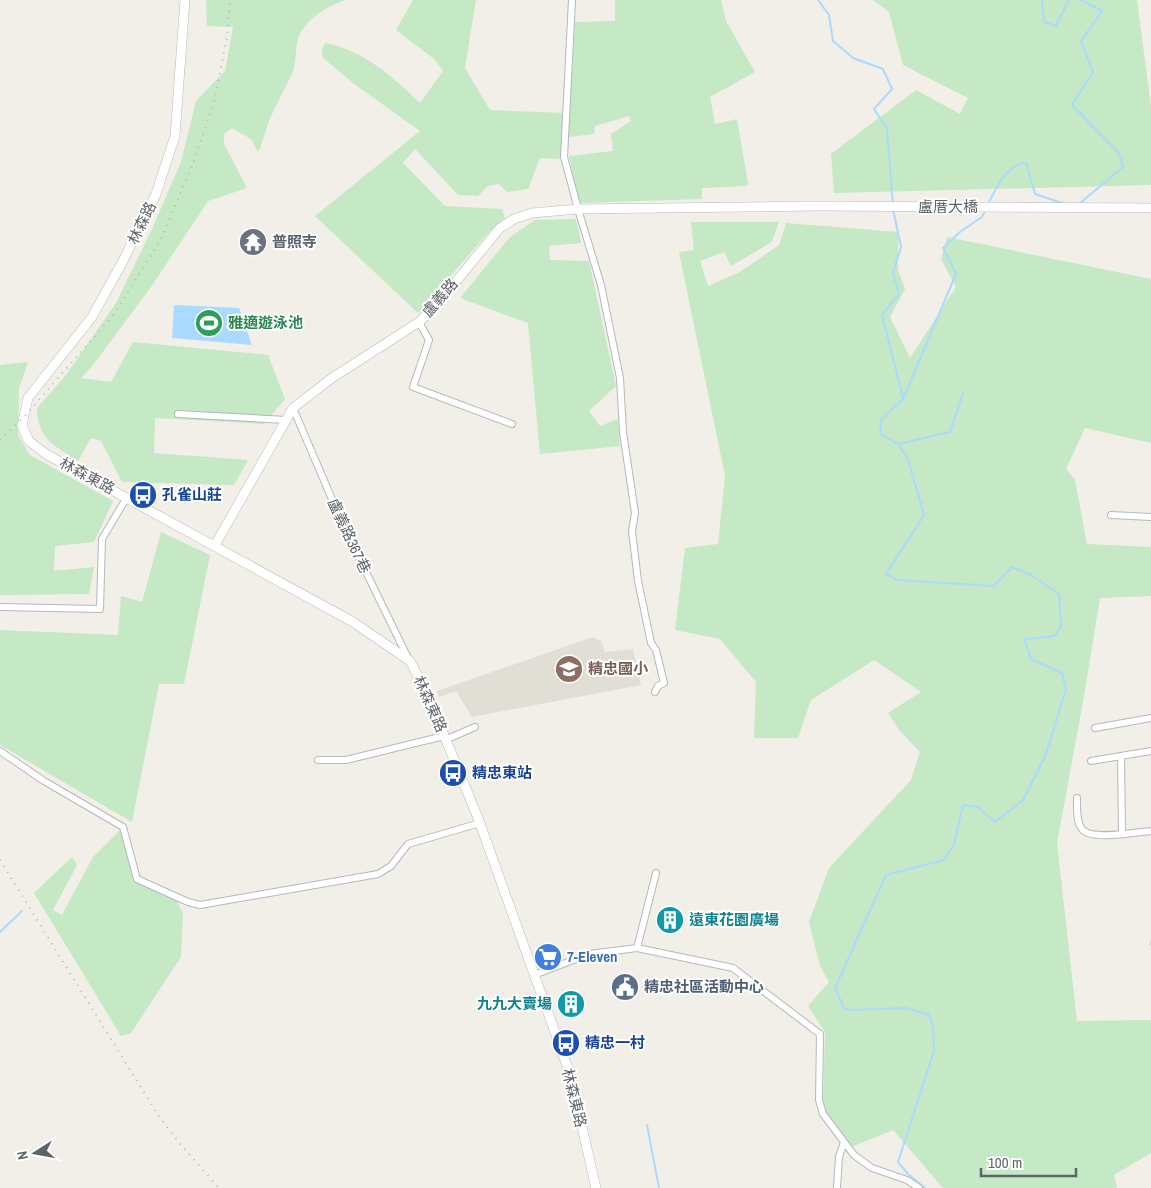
<svg xmlns="http://www.w3.org/2000/svg" width="1151" height="1188" font-family="'Archivo Narrow','Noto Sans TC',sans-serif">
<style>
.education{fill:#e1ded6}
.green{fill:#c5e8c5}
.water{fill:#aadaff}
.lines{fill:none;stroke-linecap:round;stroke-linejoin:round}
.stream{stroke:#aadaff;stroke-width:2}
.street-casing{stroke:#b5b8bc;stroke-width:8}
.secondary-casing{stroke:#b6babf;stroke-width:10}
.street{stroke:#fff;stroke-width:6}
.secondary{stroke:#fff;stroke-width:9}
.rail{stroke:#b6b7b8;stroke-width:2;stroke-dasharray:1 6;stroke-linecap:butt}
.labels{text-anchor:middle;stroke-width:4;stroke-linejoin:round;paint-order:stroke}
.street-label{font-size:15px;fill:#5f6368;stroke:#fff}
.worship-label{font-size:15px;font-weight:bold;fill:#5b616d;stroke:#fff;text-anchor:start}
.leisure-label{font-size:15px;font-weight:bold;fill:#27864d;stroke:#fff;text-anchor:start}
.transit-label{font-size:15px;font-weight:bold;fill:#164399;stroke:#fff;text-anchor:start}
.education-label{font-size:15px;font-weight:bold;fill:#785e54;stroke:#fff;text-anchor:start}
.culture-label{font-size:15px;font-weight:bold;fill:#0d838f;stroke:#fff;text-anchor:start}
.shop-label{font-size:15px;font-weight:bold;fill:#366cbe;stroke:#fff;text-anchor:start}
.service-label{font-size:15px;font-weight:bold;fill:#4e5e75;stroke:#fff;text-anchor:start}
</style>
<rect width="100%" height="100%" fill="#f1efe8"/>
<!-- education -->
<path class="education" d="M593,637L601,641L605,652L633,649L641,685L472,717L456,691L439,697L437,691Z"/>
<!-- green -->
<path class="green" d="M206,0H346C326,6 300,22 297,44C295,54 296,62 293,71C287,86 279,98 273,112C266,125 265,139 258,152L251,139L232,128L224,134V144L247,188L208,201L151,287L93,365L81,378L111,382L133,342L268,355L285,399L264,424L155,418L154,453L248,460L234,485L122,482L101,441L91,438L78,461C55,446 37,439 37,408L66,375L116,303L152,229L181,162L196,101L225,71L233,27L207,26Z
M413,0H476L465,68L490,110L564,113L560,159L540,158L528,189L507,192L499,184L488,186L478,196L458,195L415,149L403,163L445,206L502,209L505,218L490,231L418,313L315,216L420,131L357,86L323,58L322,50L325,43C364,50 393,77 420,103L443,71L434,59L396,30Z
M615,0H721L726,21L755,72L710,97L715,124L737,119L748,183L747,186L702,188V199L579,203L569,156L613,151L611,134L631,121L629,116L595,126L594,134L568,137L575,22L615,21Z
M873,0H1137L1151,106V185L834,193L831,154L916,90L960,114L968,98L903,65L889,12Z
M576,219L581,243L549,246L550,260L589,261L616,386L589,411L600,426L618,419L620,446L540,454L528,323L460,298L510,237L535,220Z
M691,222H779L772,242L731,266L724,252L700,261L708,286L740,272L779,245L786,223L898,232V270L905,289L890,317L910,358L956,287L941,259L947,237L1151,279V443L1085,428L1066,469L1075,480L1087,544L1151,547V596L1100,598L1083,702L1057,843L1077,1021L1151,1020V1153L1114,1175L1117,1188H943L893,1130L849,1148L823,1110L825,1032L808,1006L829,982L820,966L809,922L829,868L911,780L920,752L899,730L888,713L921,692L874,660L811,700L798,738H754L756,682L720,639L675,630L685,548L718,544L725,476L679,252L694,250Z
M28,362L19,388L18,435L30,455L113,501L94,542L55,546L54,571L94,567L89,594L0,595V365Z
M161,532L210,555L184,684H159L132,822L0,745V630L118,635L121,596L142,602Z
M123,827L137,879L174,895L183,914L181,957L131,1033L121,1036L34,893L72,857L77,865L53,910L62,915L93,857Z"/>
<!-- water -->
<path class="water" d="M174,305L239,308L252,345L172,338Z"/>
<g class="lines">
<!-- stream -->
<path class="stream" d="M818,0L829,15L833,41L853,58L883,69L892,89L874,109L887,129L893,205
M1042,0L1044,22L1056,26L1069,0
M988,204C996,189 1006,164 1026,163L1035,194L1062,203
M1079,204L1123,167L1119,153L1072,105L1093,72L1081,41L1102,11L1081,0
M893,209L901,247L893,273L899,294L882,315L903,398
M898,444L950,432L963,393
M0,932L22,911
M1151,942V945
M647,1125L659,1188
M925,1188L908,1174L898,1162L934,1051L933,1025L929,1015L906,1008L852,1010L844,1008L835,988L886,875L944,860L954,844L963,805L978,807L995,822L1023,800L1046,754L1066,689L1062,673L1031,659L1024,639L1055,636L1061,626L1059,594L1031,575L1012,567L994,586L898,580L886,574L924,515L908,459L898,444L880,434L881,420L903,399L956,274L943,248L960,232L982,217L985,211"/>
<defs>
<path id="street" d="M572,0L564,157L578,209L601,285L620,378L623,432L635,513L632,531L638,581L651,643L656,650L664,683L658,686L655,692
M419,322L429,340L413,387L512,424
M293,408L343,525L409,660
M178,414L286,420
M1111,515L1151,517
M0,607L100,609L102,539L127,497
M1095,728L1151,718
M445,740L475,727
M0,751L44,781L123,827L137,879L188,902L200,905L378,874L391,866L408,844L480,823
M1121,756L1122,834
M318,760H346L444,736
M1091,761L1151,751
M1077,798C1077,807 1076,822 1082,829C1090,841 1137,832 1151,831
M637,948L656,873
M534,975L589,954L637,948L719,965L733,968L820,1034L819,1100L823,1114L854,1155L872,1168L907,1180L919,1188
M837,1188L839,1157L844,1142"/>
<path id="secondary" d="M185,0L175,136L156,194L123,261L92,317L28,398L22,426L29,441L46,454L353,622L410,661L426,691L478,818L570,1074L596,1188
M215,545L293,408L332,378L419,322L435,307L500,228L514,219L532,213L578,209L820,206L1151,208"/>
</defs>
<!-- street casing -->
<use href="#street" class="street-casing"/>
<!-- secondary casing -->
<use href="#secondary" class="secondary-casing"/>
<!-- street -->
<use href="#street" class="street"/>
<!-- secondary -->
<use href="#secondary" class="secondary"/>
<!-- rail -->
<path class="rail" d="M0,440L24,417L114,314L161,239L191,169L214,102L227,37L230,0
M0,860L158,1115L180,1144L219,1188"/>
</g>
<!-- icons -->
<defs>
<symbol id="temple-disc" viewBox="-11 -11 22 22"><circle r="9.5" fill="#6b7280" stroke="#fff"/><path d="M0-6L5-2H3V0L6.5 2.5H4V6H1.5V3h-3V6H-4V2.5H-6.5L-3 0V-2H-5Z" fill="#fff"/></symbol>
<symbol id="stadium-disc" viewBox="-11 -11 22 22"><circle r="9.5" fill="#2e9e5b" stroke="#fff"/><path d="M0-5a6.5 5 0 1 0 0 10a6.5 5 0 1 0 0-10ZM-3.5-1.8h7v3.6h-7Z" fill="#fff"/></symbol>
<symbol id="bus-disc" viewBox="-11 -11 22 22"><circle r="9.5" fill="#1a4fb4" stroke="#fff"/><path d="M-5-6H5V4H4V6H2V4H-2V6H-4V4H-5ZM-3.5-4V0h7V-4ZM-3.5 1.2v1.5H-2V1.2ZM2 1.2v1.5H3.5V1.2Z" fill="#fff"/></symbol>
<symbol id="school-disc" viewBox="-11 -11 22 22"><circle r="9.5" fill="#8d6e63" stroke="#fff"/><path d="M0-5L7-2L0 1L-7-2ZM-4 1L0 2.5L4 1V4Q0 6-4 4Z" fill="#fff"/></symbol>
<symbol id="building-disc" viewBox="-11 -11 22 22"><circle r="9.5" fill="#0f9aa8" stroke="#fff"/><path d="M-4-6H4V6H1V3H-1V6H-4ZM-2.5-4.3h1.7v1.8h-1.7ZM.8-4.3h1.7v1.8H.8ZM-2.5-1h1.7V.8h-1.7ZM.8-1h1.7V.8H.8Z" fill="#fff"/></symbol>
<symbol id="supermarket-disc" viewBox="-11 -11 22 22"><circle r="9.5" fill="#3f7fe0" stroke="#fff"/><path d="M-6-5.5h2.5l.6 2H6L4.5 2H-2.5L-4.4-4H-6ZM-1.5 3.2a1.3 1.3 0 1 0 .1 0ZM3 3.2a1.3 1.3 0 1 0 .1 0Z" fill="#fff"/></symbol>
<symbol id="civic-disc" viewBox="-11 -11 22 22"><circle r="9.5" fill="#5c6f8a" stroke="#fff"/><path d="M-.6-6.5H3V-4.5H.6V-3L4-1V1h2V6H-6V1h2V-1L-.6-3ZM-1.2 2.5V6h2.4V2.5Z" fill="#fff"/></symbol>
</defs>
<g fill-rule="evenodd">
<use href="#temple-disc" x="237" y="226" width="32" height="32"/>
<use href="#stadium-disc" x="193" y="307" width="32" height="32"/>
<use href="#bus-disc" x="127" y="479" width="32" height="32"/>
<use href="#school-disc" x="553" y="653" width="32" height="32"/>
<use href="#bus-disc" x="437" y="757" width="32" height="32"/>
<use href="#building-disc" x="654" y="904" width="32" height="32"/>
<use href="#supermarket-disc" x="532" y="941" width="32" height="32"/>
<use href="#civic-disc" x="609" y="971" width="32" height="32"/>
<use href="#building-disc" x="555" y="988" width="32" height="32"/>
<use href="#bus-disc" x="550" y="1027" width="32" height="32"/>
</g>
<g class="labels">
<!-- street labels -->
<g class="street-label">
<text x="948" y="212">盧厝大橋</text>
<text transform="translate(142 223) rotate(-64)" y="5">林森路</text>
<text transform="translate(440 298) rotate(-49)" y="5">盧義路</text>
<text transform="translate(87 476) rotate(28)" y="5">林森東路</text>
<text transform="translate(349 536) rotate(65)" y="5">盧義路367巷</text>
<text transform="translate(430 704) rotate(66)" y="5">林森東路</text>
<text transform="translate(574 1098) rotate(76)" y="5">林森東路</text>
</g>
<!-- worship labels -->
<g class="worship-label">
<text x="272" y="247">普照寺</text>
</g>
<!-- leisure labels -->
<g class="leisure-label">
<text x="228" y="328">雅適遊泳池</text>
</g>
<!-- transit labels -->
<g class="transit-label">
<text x="162" y="500">孔雀山莊</text>
<text x="472" y="778">精忠東站</text>
<text x="585" y="1048">精忠一村</text>
</g>
<!-- education labels -->
<g class="education-label">
<text x="588" y="674">精忠國小</text>
</g>
<!-- culture labels -->
<g class="culture-label">
<text x="689" y="925">遠東花園廣場</text>
<text x="552" y="1009" text-anchor="end">九九大賣場</text>
</g>
<!-- shop labels -->
<g class="shop-label">
<text x="567" y="962">7-Eleven</text>
</g>
<!-- service labels -->
<g class="service-label">
<text x="644" y="992">精忠社區活動中心</text>
</g>
</g>
<!-- north arrow -->
<g transform="translate(35 1153) rotate(259)" stroke="#ffffff" stroke-width="4" paint-order="stroke">
<path d="M0-4L9 19L0 12L-9 19Z" fill="#5f6368"/>
<text y="-8" font-size="14" font-weight="bold" text-anchor="middle" fill="#5f6368">N</text>
</g>
<!-- scale -->
<path d="M981 1168v8h95v-8" fill="none" stroke="#5f6368" stroke-width="2.5"/>
<text x="988" y="1168" font-size="15" fill="#5f6368" stroke="#ffffff" stroke-width="4" paint-order="stroke">100 m</text>
</svg>
